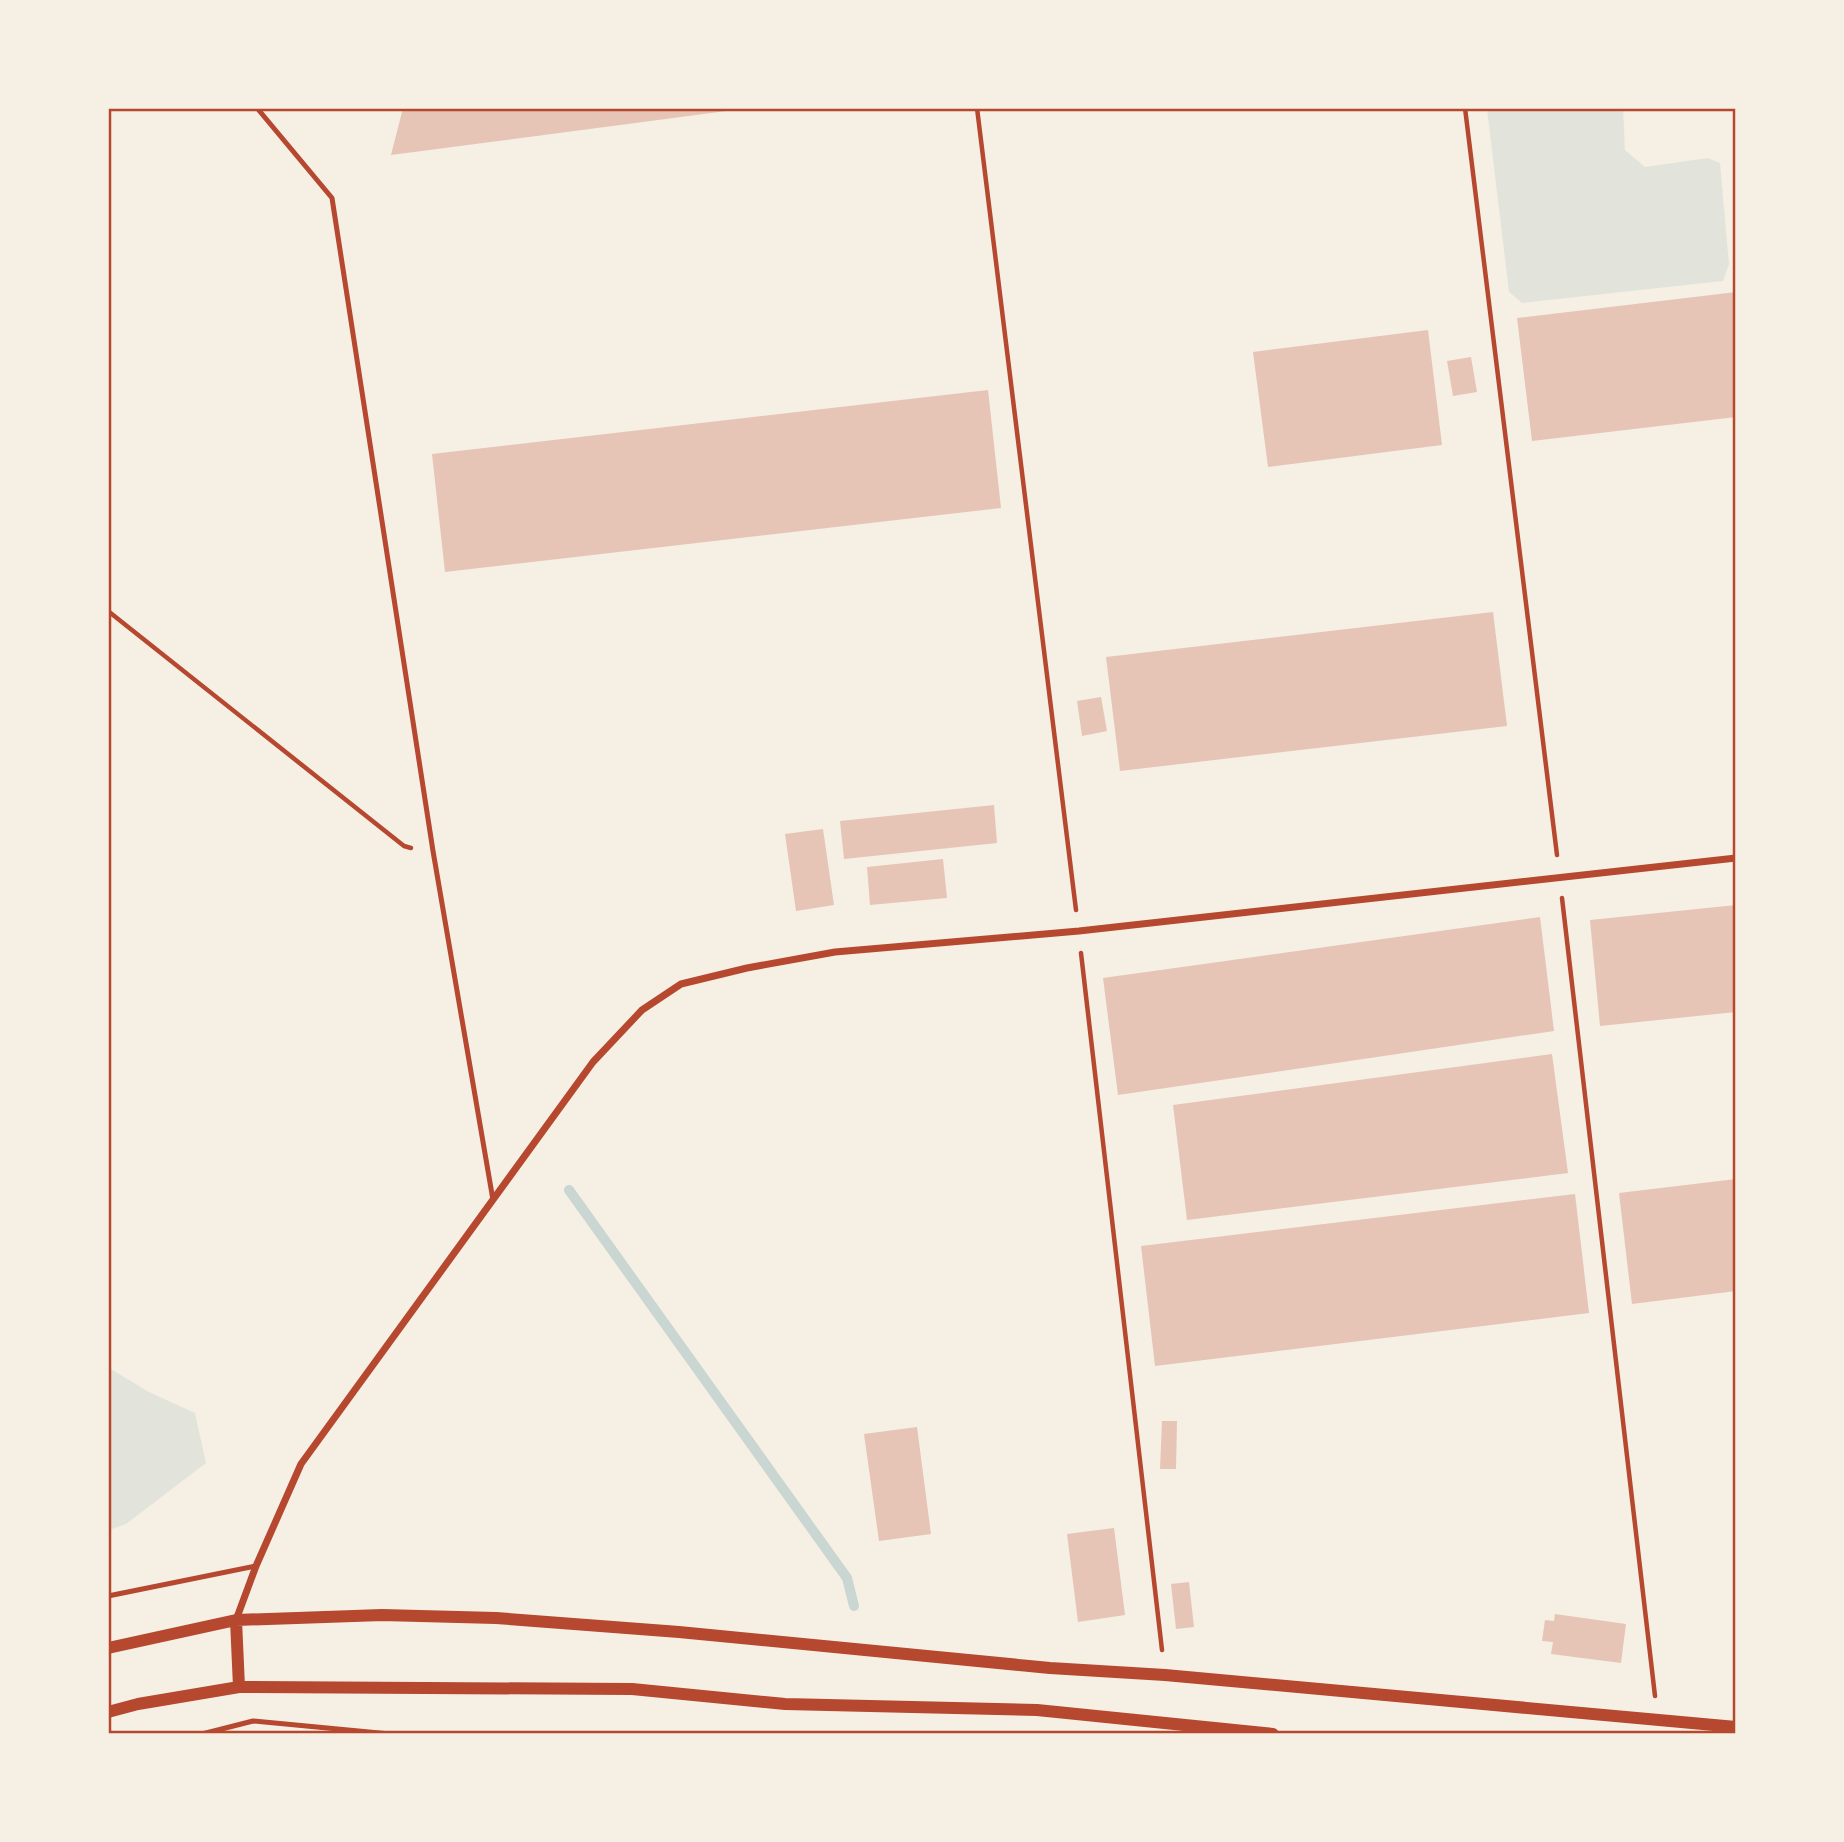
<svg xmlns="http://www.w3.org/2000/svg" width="1844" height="1842" font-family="'IBM Plex Sans',sans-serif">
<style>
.green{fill:#e2e4dc}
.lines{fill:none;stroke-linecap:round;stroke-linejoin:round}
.stream{stroke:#c9d6d2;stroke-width:10}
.building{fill:#e6c5b7}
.path{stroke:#b5482f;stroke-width:4.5}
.service{stroke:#b5482f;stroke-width:5}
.minor{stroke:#b5482f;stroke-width:7}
.tertiary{stroke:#b5482f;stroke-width:12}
.neatline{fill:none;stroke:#b5482f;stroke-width:2.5}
</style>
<rect width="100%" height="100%" fill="#f6efe4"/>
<!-- green -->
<path class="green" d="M1487,109H1623L1625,150L1645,167L1708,158L1720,163L1729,264L1723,281L1522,303L1509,292Z
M109,1368L149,1392L195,1413L206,1463L126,1524L109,1530Z"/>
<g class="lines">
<!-- stream -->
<path class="stream" d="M569,1190L847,1578L854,1606"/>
</g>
<!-- building -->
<path class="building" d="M403,108H734V110L391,155Z
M1736,292V417L1532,441L1517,318Z
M1428,330L1442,445L1268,467L1253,352Z
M1471,357L1477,392L1453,396L1447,361Z
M988,390L1001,508L445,572L432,454Z
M1493,612L1507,726L1120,771L1106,657Z
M1101,697L1107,731L1082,736L1077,701Z
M994,805L997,843L844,859L840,821Z
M823,829L834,905L796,911L785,834Z
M943,859L947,898L870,905L867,867Z
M1736,905V1012L1600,1026L1590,920Z
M1540,917L1554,1031L1118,1095L1103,978Z
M1552,1054L1568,1173L1187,1220L1173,1105Z
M1736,1179V1291L1632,1304L1619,1193Z
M1575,1194L1589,1313L1155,1366L1141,1246Z
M1162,1421H1177L1176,1469H1160Z
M917,1427L931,1534L879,1541L864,1434Z
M1114,1528L1125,1615L1078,1622L1067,1534Z
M1189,1582L1194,1627L1176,1629L1171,1584Z
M1555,1614L1626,1624L1621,1663L1551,1654L1553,1642L1542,1641L1545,1620L1554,1621Z"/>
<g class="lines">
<!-- path -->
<path class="path" d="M977,108L1076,910
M1465,108L1557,855
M108,611L404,846L411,848
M1562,898L1655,1696
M1081,953L1162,1650"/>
<!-- service -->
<path class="service" d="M257,108L332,198L433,851L493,1200
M108,1596L256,1566
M202,1734L253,1721L390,1734"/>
<!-- minor -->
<path class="minor" d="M236,1620L256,1566L301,1464L593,1062L642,1010L681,984L747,968L835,952L1079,931L1736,858"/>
<!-- tertiary -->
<path class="tertiary" d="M236,1620L239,1687
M108,1648L236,1620L382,1615L496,1618L679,1632L1050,1668L1165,1675L1736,1727
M108,1712L138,1704L239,1687L632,1689L785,1704L1037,1710L1273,1734"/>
</g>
<!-- border -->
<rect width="1844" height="1842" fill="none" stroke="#f6efe4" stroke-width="220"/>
<rect x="110" y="110" width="1624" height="1622" class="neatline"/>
</svg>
